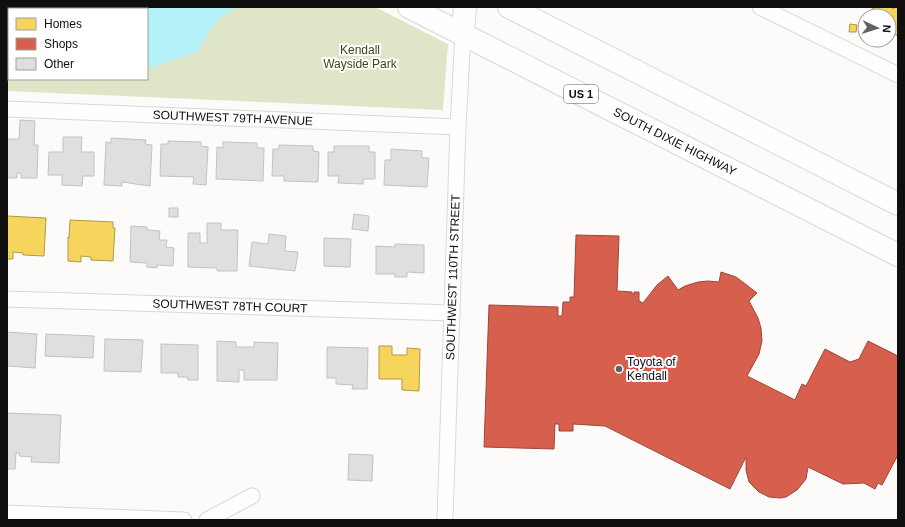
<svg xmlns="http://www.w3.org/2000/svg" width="905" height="527" font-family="Arial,sans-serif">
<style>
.green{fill:#dfe6c8;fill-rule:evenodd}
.water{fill:#b3f0f7}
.homes{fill:#f6d55c;stroke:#b19945}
.shops{fill:#d6604d;stroke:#9b473a}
.building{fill:#e1dfde;stroke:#c4c2c1}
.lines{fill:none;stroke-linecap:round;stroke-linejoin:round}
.minor-casing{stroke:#dad8d6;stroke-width:17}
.trunk-casing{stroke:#dad8d6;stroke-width:24}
.minor{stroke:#fffefe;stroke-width:15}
.trunk{stroke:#fffefe;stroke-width:22}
.poi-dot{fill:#636160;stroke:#fff;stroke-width:1.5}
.labels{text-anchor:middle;stroke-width:4;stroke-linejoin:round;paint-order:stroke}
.shield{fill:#fff;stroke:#585656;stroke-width:1}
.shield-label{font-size:11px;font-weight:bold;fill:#100e0e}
.park-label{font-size:12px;fill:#3c4517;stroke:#fff}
.street-label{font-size:12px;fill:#100e0e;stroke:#fff}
.poi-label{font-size:12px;fill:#100e0e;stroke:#fff;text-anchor:start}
</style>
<rect width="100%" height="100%" fill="#fdfbf9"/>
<!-- green -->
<path class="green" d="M7,7H375L448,44L443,110L7,91ZM9,9H147V79H9Z"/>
<!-- water -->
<path class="water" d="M130,7H237C215,20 210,29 199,51L156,66L147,67V9H130Z"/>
<!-- homes -->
<path class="homes" d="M873,7H890L894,9V7H898V36L889,32V16H869Z
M850,24L857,25L856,32H849Z
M7,216L46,218L44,256L23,255V253L13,252V259H7Z
M70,220L113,222V228H115L113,261L91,260V257L81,256V262L68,261V237L69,238Z
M379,346H392V355H407V348L420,349L419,391L402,390V379H379Z"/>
<!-- shops -->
<path class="shops" d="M576,235L619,236L617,291L632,292V294H634V292H639V301L643,303L657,285L668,276L678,290L685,286L698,282L708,281L719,282L721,272L736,277L748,286L757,293L749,301L758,318L761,328L762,341L759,354L747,376L795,400L802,384L806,386L825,349L850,362L859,359L868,341L898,356V455L882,485L878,483L875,489L864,483L843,484L808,467L806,479L797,490L786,497L780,498L769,497L759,492L749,482L746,470V457L730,489L605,426L573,424V431H559V424H555L554,449L484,447L489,305L558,307V316H562L563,302H570V297H574Z"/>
<!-- building -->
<path class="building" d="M20,120L35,121L34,145H38L37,178H21V173H17V178H7V139H19Z
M63,137H82L81,152H94V176H83L82,186L62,185V175H48L49,152H63Z
M111,138L146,140L145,144L152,145L150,186L122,182V186L104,185L106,142L111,143Z
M168,141L201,142V146L208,147L206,185L193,184L194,177L160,176L161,144H168Z
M223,142L257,143V148H264L263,181L216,179L217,147L223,148Z
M279,145L313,146V151L319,152L318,182L284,181V176H272L273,149H279Z
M334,146H369V152H375V179H363V184L338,183L339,176H328V152H334Z
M391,149L422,151V158H429L427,187L384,185L385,160H391Z
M169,208H178V217H169Z
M354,214L369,216L368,231L352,229Z
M207,223H221V230H238L237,271H217V268L188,267V233H200V243H207Z
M131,226L147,227V230L160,231L159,240H167L166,247L174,248L173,266L157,265V268L147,267V263L130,262Z
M269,234L286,236L285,251L298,252L295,271L249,266L252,242L268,244Z
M324,238L351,239L350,267L324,266Z
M395,244L424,245V273L407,272V277H395V274H376V246L395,247Z
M7,332L37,334L35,368L7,366Z
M46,334L94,336L93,358L45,356Z
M105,339L143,340L141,372L104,371Z
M217,341L236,342V347H254V342L278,343L277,380H244V370H239V382L217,381Z
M161,344L198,345V380H188L187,377H178V373H161Z
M327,347L368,348L367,389H352L353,385L336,384V378H327Z
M7,413L61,415L59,463L31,462L32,457L19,456L20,453H16L15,469H7Z
M349,454L373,455L372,481L348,480Z"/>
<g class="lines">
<defs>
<g id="minor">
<path d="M760,7L898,75"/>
<path id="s1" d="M7,109L458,127"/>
<path id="s2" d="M7,299L452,313"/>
<path d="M7,513L184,520"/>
<path d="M207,520L252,496"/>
<path id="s3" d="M445,520L458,127L463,34"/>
</g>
<g id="trunk">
<path id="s4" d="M409,7L898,255"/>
<path d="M509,7L898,204"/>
<path d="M463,34L465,7"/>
</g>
</defs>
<!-- minor casing -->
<use href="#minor" class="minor-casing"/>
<!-- trunk casing -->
<use href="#trunk" class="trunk-casing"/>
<!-- minor -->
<use href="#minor" class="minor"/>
<!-- trunk -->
<use href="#trunk" class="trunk"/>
</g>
<!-- markers -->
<circle class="poi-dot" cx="619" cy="369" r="4"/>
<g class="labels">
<!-- shield labels -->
<rect class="shield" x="564" y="85" width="34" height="18" rx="3"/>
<g class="shield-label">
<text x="581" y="98">US 1</text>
</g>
<!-- park labels -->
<g class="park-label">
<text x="360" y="54">Kendall<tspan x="360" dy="14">Wayside Park</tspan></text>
</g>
<!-- street labels -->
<g class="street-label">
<text dy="4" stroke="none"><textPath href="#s1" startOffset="226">SOUTHWEST 79TH AVENUE</textPath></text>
<text dy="4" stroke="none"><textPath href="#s4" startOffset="298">SOUTH DIXIE HIGHWAY</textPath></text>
<text dy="4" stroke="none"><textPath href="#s3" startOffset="243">SOUTHWEST 110TH STREET</textPath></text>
<text dy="4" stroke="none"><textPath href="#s2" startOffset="223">SOUTHWEST 78TH COURT</textPath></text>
</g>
<!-- poi labels -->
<g class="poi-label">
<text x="627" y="366">Toyota of<tspan x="627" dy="14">Kendall</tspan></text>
</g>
</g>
<!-- border -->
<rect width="905" height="527" fill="none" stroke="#100e0e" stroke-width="16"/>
<!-- legend -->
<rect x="8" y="8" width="140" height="72" fill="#ffffff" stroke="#9f9f9f"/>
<rect x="16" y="18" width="20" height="12" fill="#f6d55c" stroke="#9f9f9f"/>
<text x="44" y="28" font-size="12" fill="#100e0e">Homes</text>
<rect x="16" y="38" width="20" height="12" fill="#d6604d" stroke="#9f9f9f"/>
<text x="44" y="48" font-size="12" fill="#100e0e">Shops</text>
<rect x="16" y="58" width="20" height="12" fill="#e1dfde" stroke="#9f9f9f"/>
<text x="44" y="68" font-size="12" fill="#100e0e">Other</text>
<!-- north arrow -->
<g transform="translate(877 28) rotate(94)"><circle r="19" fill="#ffffff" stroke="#9f9f9f"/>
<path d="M0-3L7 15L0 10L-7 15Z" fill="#636160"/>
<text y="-6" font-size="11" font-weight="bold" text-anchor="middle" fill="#100e0e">N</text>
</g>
</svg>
